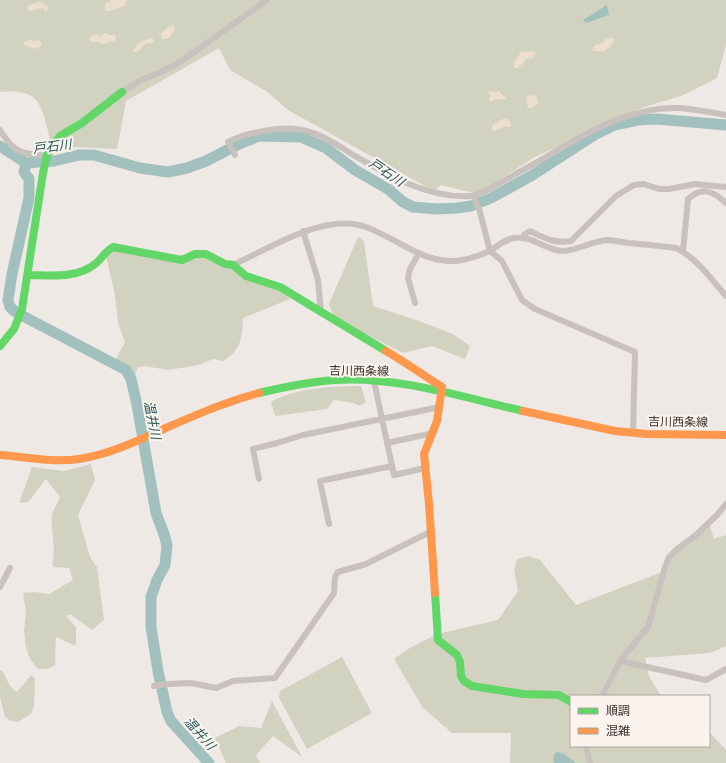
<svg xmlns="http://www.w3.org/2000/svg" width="726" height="763" font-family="'Sofia Sans Condensed','Noto Sans JP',sans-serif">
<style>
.green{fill:#d1d3c0}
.sand{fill:#ecdfcd}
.water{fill:#a2c0be}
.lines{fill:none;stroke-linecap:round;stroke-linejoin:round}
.river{stroke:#a2c0be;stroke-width:11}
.street{stroke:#c8c1bd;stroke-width:6}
.fast{stroke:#63d668;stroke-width:8}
.slow{stroke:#ff974d;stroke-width:8}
.labels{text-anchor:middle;stroke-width:4;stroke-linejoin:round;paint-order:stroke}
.street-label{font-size:12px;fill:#392f2b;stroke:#faf3ee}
.water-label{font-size:13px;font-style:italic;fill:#235959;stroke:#faf3ee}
</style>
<rect width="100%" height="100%" fill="#eee9e5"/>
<!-- green -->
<path class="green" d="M0,0H726V45L717,78L681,96L644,107L533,158L478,194L441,185L434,191L288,110L266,91L230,70L219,48L126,101L117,149L52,146C48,134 44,105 33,97C26,91 9,91 0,92Z
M358,237L364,241L373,306L419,321L453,334L470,346L465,359L432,346L403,353L334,318L329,304Z
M114,249L179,263L202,255L278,290L290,299L243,318C241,339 243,347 224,361L213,359L199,365L168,370L145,366L138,367L134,378L128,370L115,361L125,342L118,323L115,295L106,256Z
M361,386L366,402L360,406L353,403L334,400L327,409L275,416L271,402C295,388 333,386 361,386Z
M91,464L95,480L78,515L90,557L97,567L104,620L92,630L70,614L66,616L76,627V646L56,637L55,665L47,669H38L30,659L26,648L24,631L26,613L23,593L35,592L49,594L73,580L69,568L54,567L52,564C57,550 50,531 52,515C53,509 58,503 60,497L46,479L28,502L19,503L32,467L64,471Z
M709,523L714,539L726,535V646L710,653L645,658L649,676L661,696H571V746H709V732L726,750V763H510L511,733H452L423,708L394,659L408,649L437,634L498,620L518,591L514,570L517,559L529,556L540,560L576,605L662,572L673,553Z
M342,657L372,713L307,749L279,698L280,691Z
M0,670L3,672L10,686L17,692L31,675L35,678L34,706L31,714L18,722L11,721L5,717L0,697Z
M272,701L302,757L273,736L256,755L260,763H226L215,738L239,726L261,728Z"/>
<!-- sand -->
<path class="sand" d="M111,0H127L124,6C118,7 112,12 105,11V3H108Z
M37,2C42,2 45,3 48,7L47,12L42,8L29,11L28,9L27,6Z
M173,25L175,29C172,34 169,40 162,39L161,34L169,26Z
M106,33L108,35H115L116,37L115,41L102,44L97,42H91L90,40L91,36L98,34L100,36Z
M152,38L154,40L152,43H146L139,51L135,52L133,51C136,43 144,40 152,38Z
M614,38C614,46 608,47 604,52L594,51L592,49L597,44H600L606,39Z
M31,39L33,41L39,40L42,43L40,47L35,49L24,45L23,43Z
M522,51L525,52L533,51L536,54L533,58L526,59L522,65H519L518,68H514V62Z
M499,90L500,93L506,98L505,100L496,99L490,102L489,99L491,96L488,92L492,91L495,93Z
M532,95L537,97L538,104L531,108H528L526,99L528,96Z
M505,118L509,120L511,124L510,127H504L494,131L492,129V125Z"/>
<!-- water -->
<path class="water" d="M607,5L609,15L586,23L583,20Z
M557,752L564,754L575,762V763H554L553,760L555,753Z"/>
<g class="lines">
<!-- river -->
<path class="river" d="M0,146L26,163
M26,163L54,161L79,155H94L140,168L168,172L187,168L206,161L237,145L259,136L301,137L326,148L355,170L388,189L403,202L413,207L437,209L457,208L471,206L491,198L531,176L596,134L614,125L638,120L657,119L726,125
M26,163L24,172L29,179V198L12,274L8,300L10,307L13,310L21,315L126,370L131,379L137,405L156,513L165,537L167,546L165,565L157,580L151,597V627L158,671L167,712L171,721L209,763"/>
<!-- street -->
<path class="street" d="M122,92L141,80L161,72L180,62L267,0
M0,130C13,152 22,155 47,155
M235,155L228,142C239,136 247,134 259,132C276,128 294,127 310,132C325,136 337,145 350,153C386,174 428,199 471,196C482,195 507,179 517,173C568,147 618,106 678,108C694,109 710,112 726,115
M474,197L480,212L490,251L502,261L522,300L535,309L635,352L633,433
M303,231L318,280L321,313
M522,238L525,234L530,231C544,238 555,244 571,241L616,196L634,185L644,184L659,189H669L695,184L726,187
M683,251L688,199C703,186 713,191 726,203
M233,265C270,248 325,212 366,227C396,238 422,263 456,261C465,260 483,255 491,250C498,246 505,239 514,238C533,235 546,251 563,251C576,251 592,241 607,240C614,240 621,242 628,243C644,244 660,246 676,248C697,258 711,279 726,296
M415,303L408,278L410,269L419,253
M387,443L429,434H432
M392,466L394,475L425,468
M259,479L253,449L277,443L303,435L435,408L440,409
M329,524L320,481L392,466L374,381
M0,587L10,568
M620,661L706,680L726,669
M154,686L167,684L191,683L216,688L233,681L275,678L334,593L335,577L338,572L366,564L430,532
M602,696L620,661L648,627L665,567L669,557L676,550L696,535L717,515L726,504
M586,746L590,763"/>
<!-- fast -->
<path class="fast" d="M28,275C49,275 77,279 95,264C102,259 105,251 113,247L182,260L195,254H206L225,264L233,265L246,276L280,287L386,351
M0,346L14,329L22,309L43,173L47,155L60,136L82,123L122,92
M259,393C284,387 309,382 334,380C398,376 462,397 523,411
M435,593L438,640L457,655L460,662L461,676L464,681L472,686L523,694L559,695L571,702"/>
<!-- slow -->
<path class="slow" d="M386,351C405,362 423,375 442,387L437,421L424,454L429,504L435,593
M523,411L615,431L647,434L726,435
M0,455C26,457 53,463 79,459C111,454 139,440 168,427C198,414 228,401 259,393"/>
</g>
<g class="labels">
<!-- street labels -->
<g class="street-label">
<text transform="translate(359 371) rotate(1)" y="4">吉川西条線</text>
<text transform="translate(678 422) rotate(1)" y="4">吉川西条線</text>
</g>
<!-- water labels -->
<g class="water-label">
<text transform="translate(52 146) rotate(-7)" y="5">戸石川</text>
<text transform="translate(387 172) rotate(34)" y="5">戸石川</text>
<text transform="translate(153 420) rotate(79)" y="5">温井川</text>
<text transform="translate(200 733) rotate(48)" y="5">温井川</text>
</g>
</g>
<!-- legend -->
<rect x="570" y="695" width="140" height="52" fill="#faf3ee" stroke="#ada5a0"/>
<rect x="578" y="708" width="20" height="6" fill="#63d668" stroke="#ada5a0"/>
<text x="606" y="715" font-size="12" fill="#392f2b">順調</text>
<rect x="578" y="728" width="20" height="6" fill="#ff974d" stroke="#ada5a0"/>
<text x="606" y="735" font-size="12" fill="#392f2b">混雑</text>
</svg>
